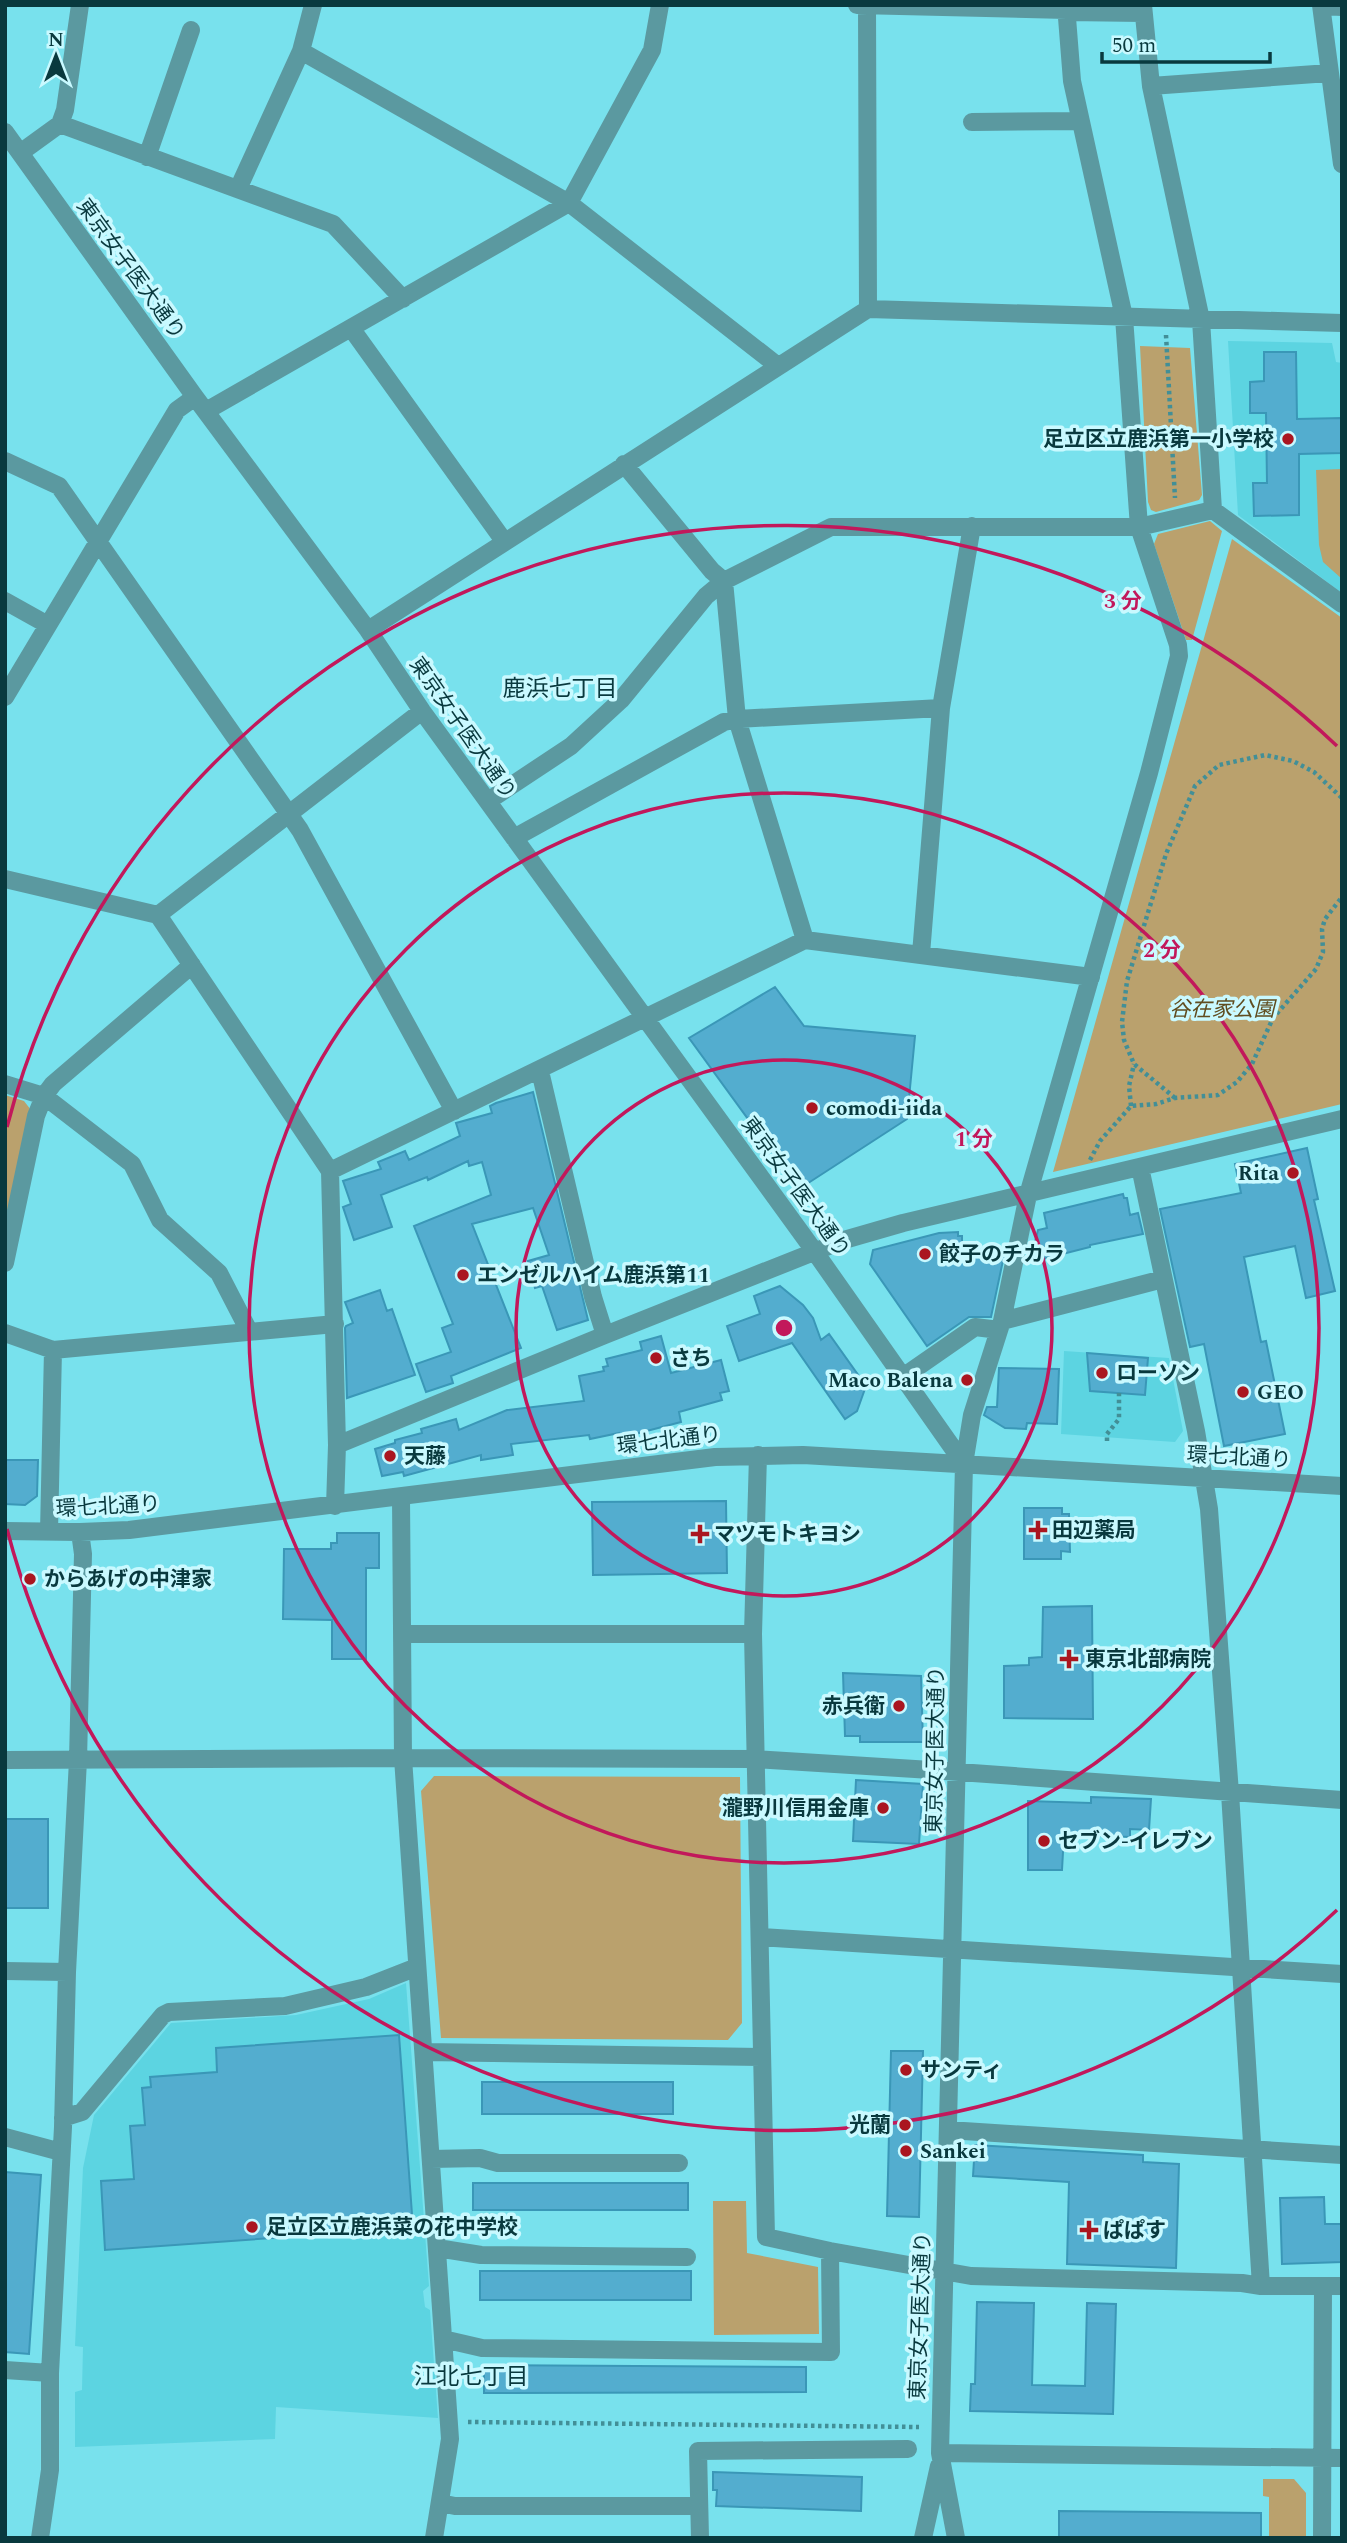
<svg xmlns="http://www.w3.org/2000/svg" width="1347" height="2543" font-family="Spectral,'Noto Sans JP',serif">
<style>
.built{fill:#5cd4e1}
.green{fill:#baa16d}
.building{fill:#53adcf;stroke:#3a97b7;stroke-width:2}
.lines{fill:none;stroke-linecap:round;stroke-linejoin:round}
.path{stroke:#428f97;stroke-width:4.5;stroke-dasharray:3.5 3.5;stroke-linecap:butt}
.minor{stroke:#5b99a0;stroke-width:18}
.ring{fill:none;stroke:#c2185b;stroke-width:3.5}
.poi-dot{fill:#aa1620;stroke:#c9f9ff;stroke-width:2.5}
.labels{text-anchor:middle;stroke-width:7;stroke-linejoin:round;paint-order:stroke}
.street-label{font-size:21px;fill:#09393e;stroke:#c9f9ff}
.poi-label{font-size:21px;font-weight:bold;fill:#09393e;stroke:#c9f9ff;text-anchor:start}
.park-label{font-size:21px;font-style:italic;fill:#604c1f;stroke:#c9f9ff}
.neighbourhood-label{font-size:23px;fill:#09393e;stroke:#c9f9ff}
.centre{fill:#c2185b;stroke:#c9f9ff;stroke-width:3.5}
.ring-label{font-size:21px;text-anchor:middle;font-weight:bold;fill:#c2185b;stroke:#c9f9ff;stroke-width:7;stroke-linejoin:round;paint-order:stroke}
</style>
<rect width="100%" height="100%" fill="#78e1ed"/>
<!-- built -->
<path class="built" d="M1228,341L1332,343L1336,362L1342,363V593L1238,515Z
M1064,1351L1169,1358L1183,1431L1175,1442L1061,1434Z
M406,1983L429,2286L423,2291L425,2307L430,2310L438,2418L276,2407L275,2439L75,2447V2392L82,2390L83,2347L75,2346L83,2168L94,2115L171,2023L296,2015L369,1999Z"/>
<!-- green -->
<path class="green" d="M1140,346L1190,348L1202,495L1199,500L1156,512L1151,510L1148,502Z
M1342,469V579L1323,562L1319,545L1316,470Z
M1210,521L1222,531L1192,640H1186L1154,544L1158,534Z
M1232,539L1342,618V1104L1053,1172Z
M5,1095L24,1101L31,1110L5,1223Z
M434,1776L740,1777L742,2023L728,2040L441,2038L421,1791Z
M713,2201H746L747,2253L818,2267L819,2334L714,2335Z
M1263,2479H1294L1306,2493V2538H1269V2497L1263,2496Z"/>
<!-- building -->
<path class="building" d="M1264,352H1296L1297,419L1342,418V453L1299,454V515L1254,516L1253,483H1267L1266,413H1250V382L1264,381Z
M775,987L804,1026L915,1036L907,1119L799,1189L689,1038Z
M533,1092L588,1320L557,1330L542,1286L535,1288L528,1261L549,1255L533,1208L472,1224L521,1348L451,1376L453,1383L426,1392L416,1364L451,1352L442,1328L453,1324L414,1226L491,1195L482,1162L469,1166L468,1161L428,1180L427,1177L381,1195L392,1227L354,1240L343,1207L351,1204L343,1181L381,1169L378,1162L405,1151L409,1160L460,1136L456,1123L492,1113L490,1106L496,1103Z
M1307,1148L1318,1199L1314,1200L1335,1291L1306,1298L1295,1246L1244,1257L1261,1342L1266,1341L1285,1434L1224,1446L1204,1344L1190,1347L1160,1209L1241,1193L1235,1164Z
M1123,1194L1124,1198H1127L1130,1215L1138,1213L1143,1234L1090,1245V1247L1039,1260L1035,1242L1038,1230L1047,1228L1044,1213Z
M958,1232V1236H962V1244L1005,1251L991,1317H969L927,1346L870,1264L873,1250L939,1233Z
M780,1286L803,1305L813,1318L821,1340L829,1334L866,1386L857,1411L845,1419L792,1343L739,1361L727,1326L760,1314L754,1296Z
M380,1290L387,1311L392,1309L415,1375L347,1398L345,1328L346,1326L353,1323L345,1302Z
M661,1336L671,1373L721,1360L729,1391L720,1393L722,1400L679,1412L681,1422L620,1438L619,1433L590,1439L589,1435L511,1444L513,1455L481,1460V1455L404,1476L403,1472L382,1476L375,1449L395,1443V1440L422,1433L421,1429L456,1419L459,1430L507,1410L584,1401L579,1376L604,1371L603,1367L608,1366L606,1359L642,1350L640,1342Z
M1087,1353L1148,1358L1145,1395L1090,1391Z
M999,1368L1059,1369L1057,1424L1027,1423L1026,1429L1005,1428L984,1415L987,1407H997Z
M5,1460H38L37,1496L25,1505L5,1504Z
M726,1501L727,1573L593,1575L592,1502Z
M1024,1508H1062V1514H1069L1070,1552L1061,1551V1559H1024Z
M337,1533H379V1568H366V1659H332V1620L283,1619L284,1549H331V1543H337Z
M1092,1606L1093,1719L1004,1718V1666L1029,1665V1658L1042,1657L1043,1607Z
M843,1673L921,1676L923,1742H860V1736H845Z
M856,1780L923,1784L919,1844L853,1841Z
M1091,1797L1151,1799L1149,1830L1130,1829V1837L1064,1834L1062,1870H1028V1801L1091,1803Z
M5,1819H48V1908H5Z
M399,2035L413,2228L105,2250L101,2181L134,2179L130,2126L145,2125L142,2088L151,2087L150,2077L217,2072L216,2048Z
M891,2051H923L919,2217L887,2216Z
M482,2082H673V2114H482Z
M975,2145L1143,2155V2162L1179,2164L1176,2268L1067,2264L1069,2182L973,2176Z
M5,2172L41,2175L29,2354L5,2352Z
M473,2183H688V2210H473Z
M1324,2197L1325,2224H1342V2262L1282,2264L1280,2198Z
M480,2271H691V2300H480Z
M977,2302L1034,2303L1032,2385L1085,2386L1087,2303L1116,2304L1113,2414L970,2411L971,2384H975Z
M484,2365L806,2367V2392L484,2393Z
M713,2472L862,2477L861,2511L716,2506L717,2490H713Z
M1059,2511L1261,2513V2538H1059Z"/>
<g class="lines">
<!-- path -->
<path class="path" d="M1166,335L1175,498
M1175,1098L1134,1064L1124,1040L1122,1022L1127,981L1166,854L1195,786L1219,765L1265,755L1293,761L1314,772L1342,798
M1131,1106L1129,1086L1134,1064
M1090,1160L1100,1141L1131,1106L1156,1104L1175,1098L1218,1095L1237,1082L1252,1064L1273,1018L1316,969L1323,952L1322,929L1325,919L1342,897
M1107,1441V1434L1119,1419V1393
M468,2422L919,2427"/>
<!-- minor -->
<path class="minor" d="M857,5L1067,10
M867,5L868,309
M1143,5L1151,86L1201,320L1213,510L1342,604
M1321,5L1342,164
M1321,6L1342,7
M1067,12L1143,13
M301,51L569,203L778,366
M1151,86L1329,73
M972,122L1081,121
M60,124L333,224L403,299
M5,132L195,397L368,630L422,711L815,1252L964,1464
M20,153L60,124L65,110L80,5
M147,157L191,30
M238,189L301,51L313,5
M351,328L504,541
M206,411L569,203L652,50L660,5
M5,461L59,486L300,830L454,1111
M5,601L48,625
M368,630L868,309L1342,323
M5,697L177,410L195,397
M488,801L571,746L621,700L706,596L724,581L831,527H1139L1213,510
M514,838L724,722L737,719L941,708
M5,879L158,915L422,711
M158,915L330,1171L337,1445
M805,940L1091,977
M921,954L941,708L972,526
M540,1071L593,1297L605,1335
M5,1084L44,1096L132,1164L160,1220L219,1273L249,1331
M1140,1167L1196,1431L1209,1509L1230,1793L1261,2286
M330,1171L805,940L737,719L724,581L712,571L624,464
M5,1263L36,1116L44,1096L53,1084L192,965
M1002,1321L1163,1279
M5,1333L53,1350L335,1324
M903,1377L975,1327L999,1330
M758,1455L753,1634L766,2237L830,2251L971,2276L1242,2283L1261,2286H1342
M401,1497L403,1758L450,2439L434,2538
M335,1506L337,1445L605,1335L844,1240L903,1223L1342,1119
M5,1531L80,1532L129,1530L715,1457L803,1455L1342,1486
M49,1532L53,1350
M402,1634H753
M5,1760L403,1758L755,1759L931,1770L1342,1800
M760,1937L1342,1974
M5,1971L67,1972
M424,2052L761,2057
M63,2118L82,2112L163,2015L169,2012L285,2006L366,1987L417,1967
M948,2130L1342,2155
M5,2137L61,2152
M431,2159L480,2158L498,2163H679
M437,2248L481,2255L687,2257
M443,2339L482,2348L831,2352L830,2251
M5,2370L50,2373
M940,2453L1342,2458
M440,2503L455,2506H699
M40,2538L50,2470V2373L63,2127L67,1972L78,1760L83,1554L80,1532
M700,2538L698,2451L908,2449
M923,2538L939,2466
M956,2538L940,2453L964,1464L972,1415L1002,1321L1028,1195L1149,773L1179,656L1178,645L1139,527L1124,317L1072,81L1066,5
M1322,2538L1323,2287"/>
</g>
<!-- distance rings -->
<g class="ring">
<circle cx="784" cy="1328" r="268"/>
<circle cx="784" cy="1328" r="535"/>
<path d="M1337 1910A803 803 0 0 1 7 1529M7 1127A803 803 0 0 1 1337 746"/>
</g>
<!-- markers -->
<g class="poi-dot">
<circle cx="1288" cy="439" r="7"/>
<circle cx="812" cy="1108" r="7"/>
<circle cx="1293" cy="1173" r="7"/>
<circle cx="925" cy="1254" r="7"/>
<circle cx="463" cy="1275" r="7"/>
<circle cx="656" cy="1358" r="7"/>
<circle cx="1102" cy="1373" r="7"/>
<circle cx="967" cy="1380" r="7"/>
<circle cx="1243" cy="1392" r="7"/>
<circle cx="390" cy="1456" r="7"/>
<path d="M1034.5 1519.5h7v7h7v7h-7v7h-7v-7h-7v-7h7z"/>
<path d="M696.5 1523.5h7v7h7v7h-7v7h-7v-7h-7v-7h7z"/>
<circle cx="30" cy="1579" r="7"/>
<path d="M1065.5 1648.5h7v7h7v7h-7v7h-7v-7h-7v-7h7z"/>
<circle cx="899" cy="1706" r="7"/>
<circle cx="883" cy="1808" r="7"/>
<circle cx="1044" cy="1841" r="7"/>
<circle cx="906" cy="2070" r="7"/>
<circle cx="905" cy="2125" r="7"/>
<circle cx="906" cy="2151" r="7"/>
<circle cx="252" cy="2227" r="7"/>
<path d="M1085.5 2219.5h7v7h7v7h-7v7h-7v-7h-7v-7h7z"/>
</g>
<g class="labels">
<!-- street labels -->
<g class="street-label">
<text transform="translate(131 269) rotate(54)" y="7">東京女子医大通り</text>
<text transform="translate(463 728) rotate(55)" y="7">東京女子医大通り</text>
<text transform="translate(796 1187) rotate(54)" y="7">東京女子医大通り</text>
<text transform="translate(669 1440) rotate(-7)" y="7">環七北通り</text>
<text transform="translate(1239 1457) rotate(3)" y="7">環七北通り</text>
<text transform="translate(108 1506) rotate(-3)" y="7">環七北通り</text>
<text transform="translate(935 1750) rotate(-89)" y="7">東京女子医大通り</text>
<text transform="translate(920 2316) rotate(-88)" y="7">東京女子医大通り</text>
</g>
<!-- poi labels -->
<g class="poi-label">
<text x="1274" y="446" text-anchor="end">足立区立鹿浜第一小学校</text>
<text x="826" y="1115">comodi-iida</text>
<text x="1279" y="1180" text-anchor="end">Rita</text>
<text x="939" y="1261">餃子のチカラ</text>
<text x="477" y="1282">エンゼルハイム鹿浜第11</text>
<text x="670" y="1365">さち</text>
<text x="1116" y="1380">ローソン</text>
<text x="953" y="1387" text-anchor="end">Maco Balena</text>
<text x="1257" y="1399">GEO</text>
<text x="404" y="1463">天藤</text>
<text x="1052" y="1537">田辺薬局</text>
<text x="714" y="1541">マツモトキヨシ</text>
<text x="44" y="1586">からあげの中津家</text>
<text x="1085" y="1666">東京北部病院</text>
<text x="885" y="1713" text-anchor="end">赤兵衛</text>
<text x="869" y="1815" text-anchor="end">瀧野川信用金庫</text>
<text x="1058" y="1848">セブン-イレブン</text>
<text x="920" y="2077">サンティ</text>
<text x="891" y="2132" text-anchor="end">光蘭</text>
<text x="920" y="2158">Sankei</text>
<text x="266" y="2234">足立区立鹿浜菜の花中学校</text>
<text x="1103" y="2237">ぱぱす</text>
</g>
<!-- park labels -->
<g class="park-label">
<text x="1222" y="1016">谷在家公園</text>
</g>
<!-- neighbourhood labels -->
<g class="neighbourhood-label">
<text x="560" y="696">鹿浜七丁目</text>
<text x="471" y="2384">江北七丁目</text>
</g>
</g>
<circle cx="784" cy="1328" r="10" class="centre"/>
<g class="ring-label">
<text x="1123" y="608">3 分</text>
<text x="1162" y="957">2 分</text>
<text x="974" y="1146">1 分</text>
</g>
<!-- border -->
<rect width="1347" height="2543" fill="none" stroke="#09393e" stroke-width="14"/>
<!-- north arrow -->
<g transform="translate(56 56)" stroke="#c9f9ff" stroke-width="5" paint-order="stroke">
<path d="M0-5L12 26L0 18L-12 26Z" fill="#09393e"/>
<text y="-10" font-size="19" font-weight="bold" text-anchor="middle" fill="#09393e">N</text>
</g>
<!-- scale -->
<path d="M1102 52v10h168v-10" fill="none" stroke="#09393e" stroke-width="3.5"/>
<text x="1112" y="52" font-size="21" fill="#09393e" stroke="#c9f9ff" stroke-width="5" paint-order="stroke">50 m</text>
</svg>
